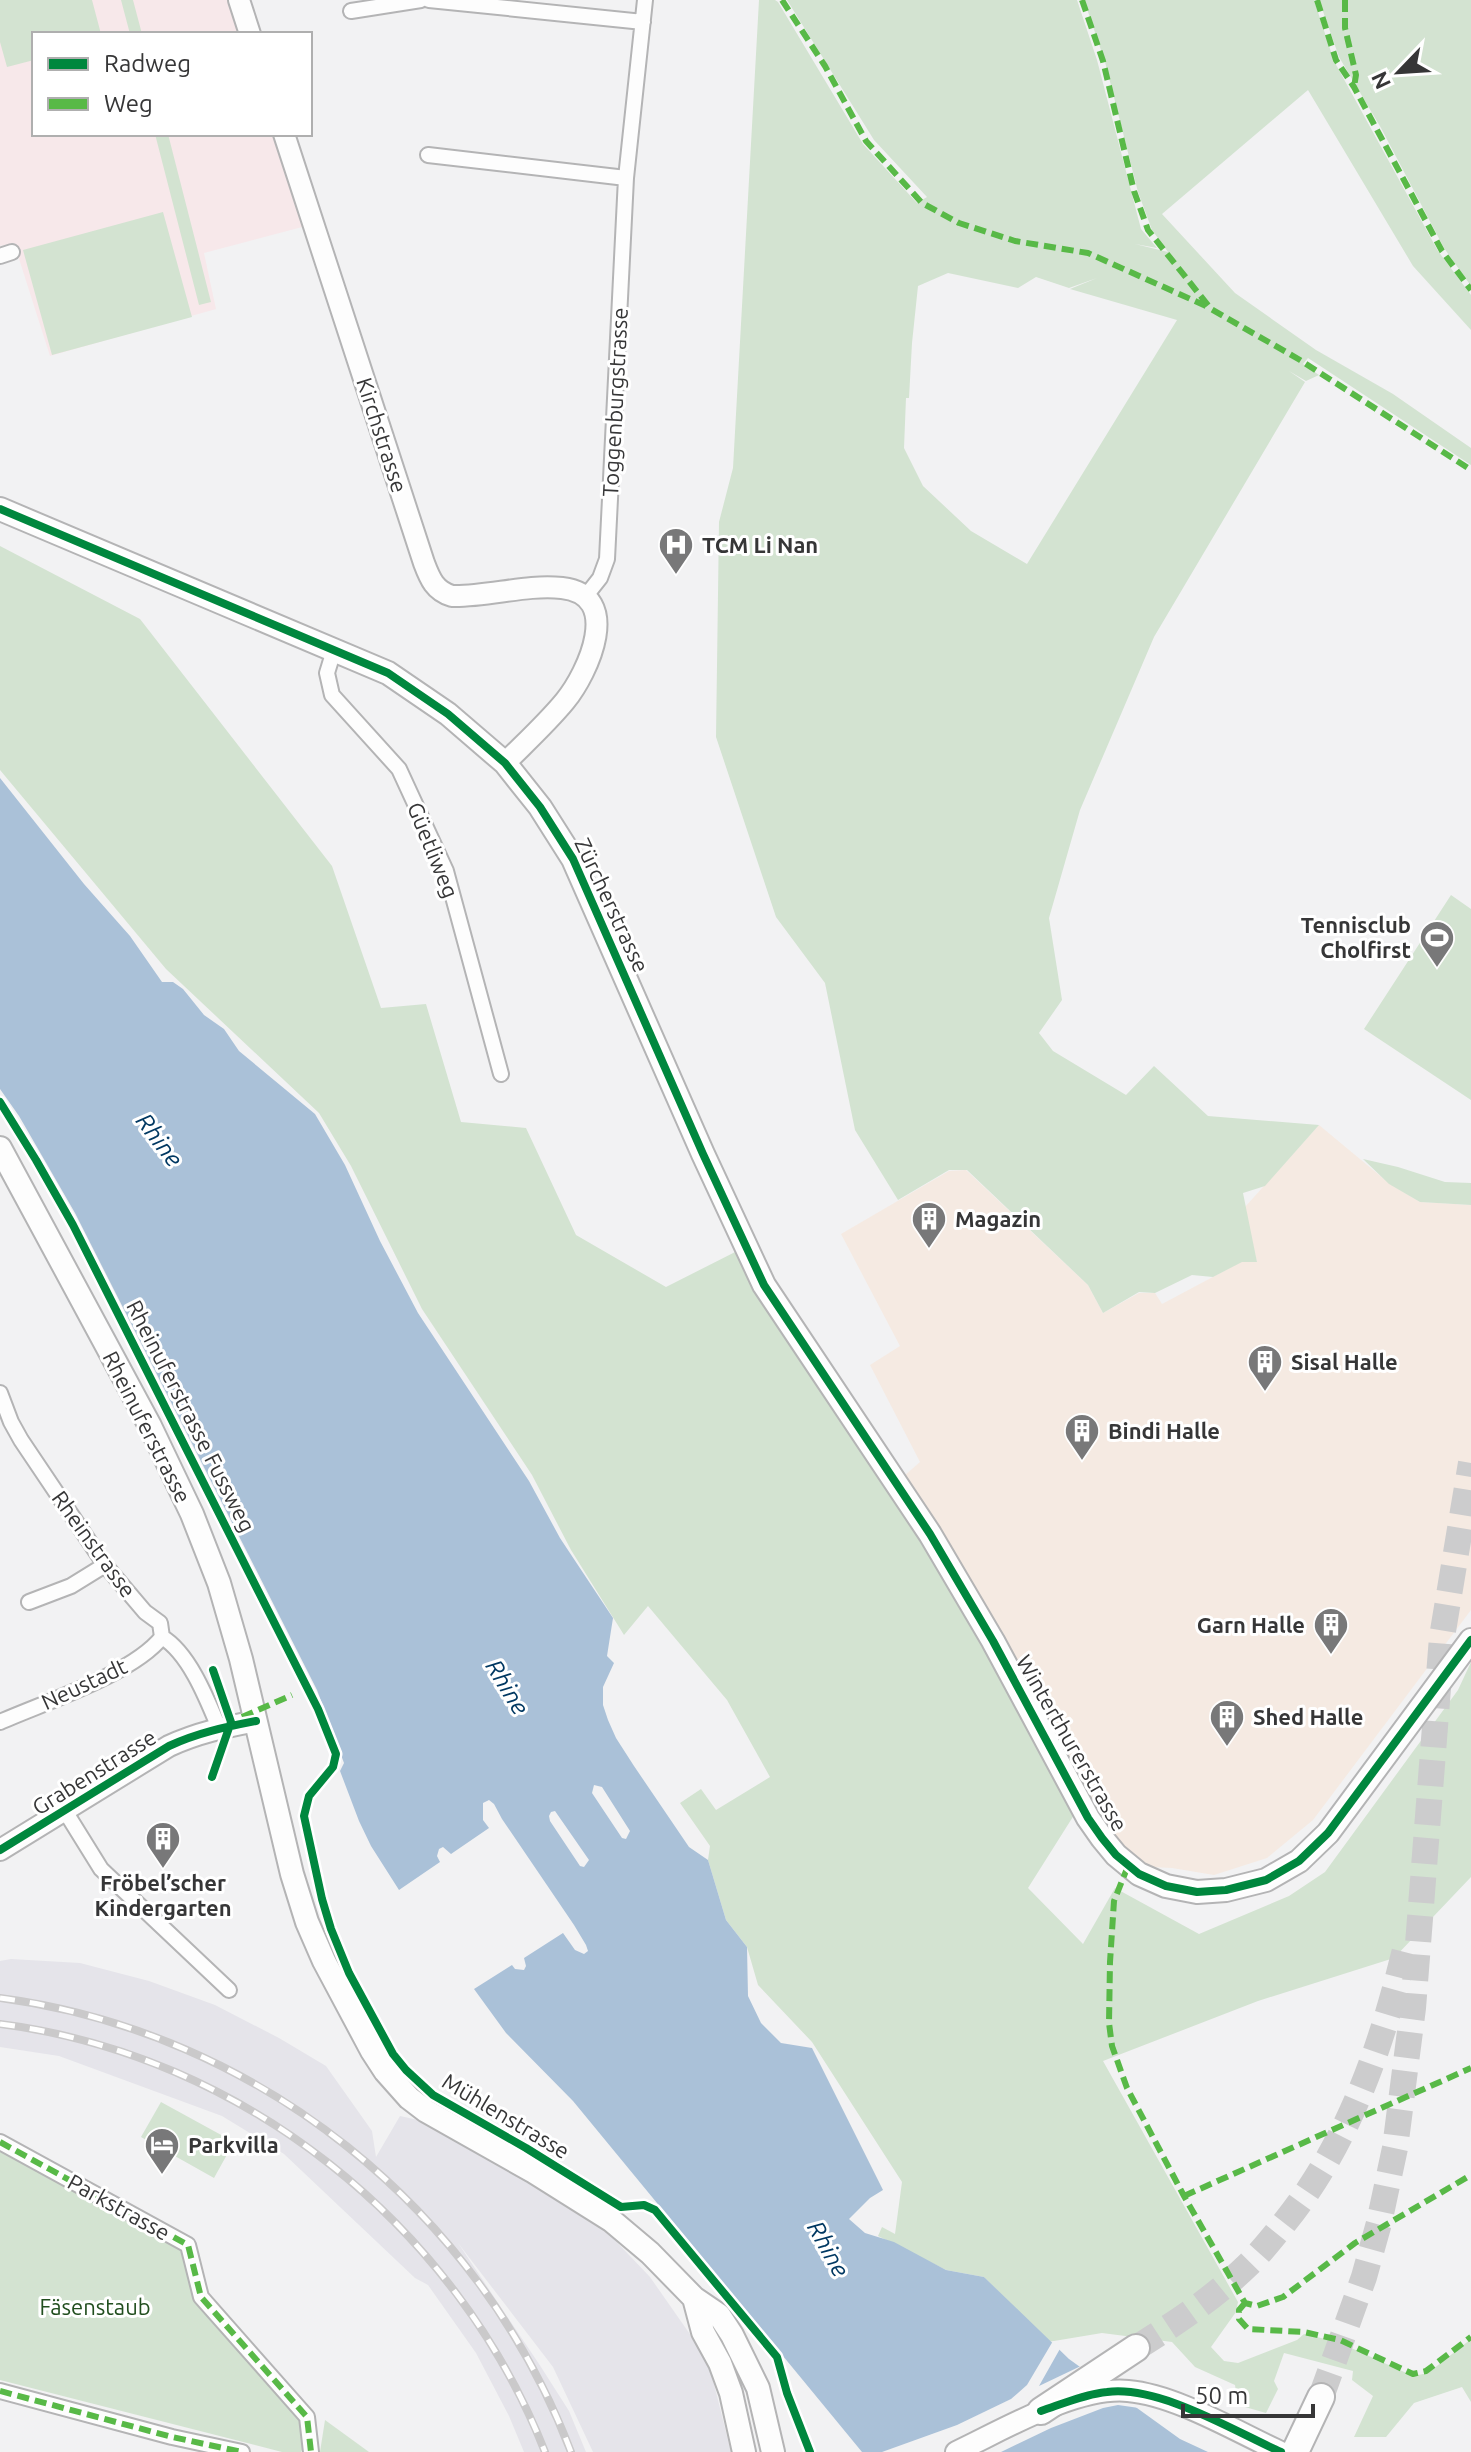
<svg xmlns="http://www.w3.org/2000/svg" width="1471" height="2452" font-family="Ubuntu,sans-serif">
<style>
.built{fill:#e5e4ea}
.industrial{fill:#f5eae2}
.education{fill:#f7e8ea}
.green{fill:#d3e3d1;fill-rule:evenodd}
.water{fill:#aac1d8;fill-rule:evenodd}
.pier{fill:#f2f2f3}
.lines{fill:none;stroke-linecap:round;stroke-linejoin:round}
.highway-tunnel{stroke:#cccccd;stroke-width:26;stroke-dasharray:26 13;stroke-linecap:butt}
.street-casing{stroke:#b4b4b5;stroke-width:18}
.secondary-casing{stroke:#b4b4b5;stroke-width:24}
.primary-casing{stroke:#b4b4b5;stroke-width:26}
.highway-casing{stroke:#b4b4b5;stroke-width:30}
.street{stroke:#fdfdfd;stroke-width:14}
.secondary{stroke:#fdfdfd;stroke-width:20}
.primary{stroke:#fdfdfd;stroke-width:22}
.highway{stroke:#fdfdfd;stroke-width:26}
.rail-casing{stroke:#cac9ca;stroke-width:8}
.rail{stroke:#fff;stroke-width:5;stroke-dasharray:15;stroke-linecap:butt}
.quiet{stroke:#58b947;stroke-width:6;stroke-dasharray:12 6;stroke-linecap:butt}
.cycleway-casing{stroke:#fff;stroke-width:13}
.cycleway{stroke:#00873e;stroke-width:8}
.labels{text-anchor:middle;stroke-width:6;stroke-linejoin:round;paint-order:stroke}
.street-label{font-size:22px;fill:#363637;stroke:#fff}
.poi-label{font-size:22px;font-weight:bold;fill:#363637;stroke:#fff;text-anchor:start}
.park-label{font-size:22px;fill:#214e1e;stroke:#fff}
.water-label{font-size:24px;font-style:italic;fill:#003862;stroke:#fff}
</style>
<rect width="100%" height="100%" fill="#f2f2f3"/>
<!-- built -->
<path class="built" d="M11,1959L80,1963L149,1981L215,2005L279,2038L326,2066L372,2131L376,2157L400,2116L436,2124L587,2211L650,2277L708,2360L731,2452H593L553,2367L458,2243L541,2367L569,2411L586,2452H524L509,2416L476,2353L428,2285L415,2278L284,2154L222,2116L59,2056L0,2047V1961Z"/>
<!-- industrial -->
<path class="industrial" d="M1319,1125L1390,1184L1420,1202L1471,1205V1610L1313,1820L1267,1858L1214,1875L1172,1868L1128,1866L896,1483L920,1462L870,1365L900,1346L841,1234L949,1171L966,1170L1088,1285L1103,1313L1139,1293H1155L1162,1304L1241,1262H1257L1250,1233L1236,1217Z"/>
<!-- education -->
<path class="education" d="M0,0H230L241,34H34V134H275L306,226L204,253L216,309L50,356L14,243L0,246Z"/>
<!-- green -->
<path class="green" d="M0,0H92L101,34H34V60L7,67L0,42Z
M121,0H133L142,34H130Z
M759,0H775L778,2L863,144L917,203L927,197L874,140L787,0H1077L1097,60L1141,229L1157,248L1135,244L1168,252L1152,230L1138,192L1105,62L1084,0H1314L1334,61L1438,251L1471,295V330L1413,266L1308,90L1162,214L1235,293L1316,350L1393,394L1471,448V465L1308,358L1303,364L1319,375L1306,381L1289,371L1305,382L1154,637L1080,810L1049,918L1062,1000L1039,1033L1053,1051L1126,1095L1154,1066L1208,1116L1319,1125L1265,1186L1243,1193L1257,1262H1242L1213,1277L1192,1275L1155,1293L1139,1292L1103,1313L1088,1285L967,1170H949L898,1200L855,1130L825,983L776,917L716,737L719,522L733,468ZM948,273L1018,288L1036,277L1069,288L1097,278L1070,289L1177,320L1027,564L971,531L923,486L904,448L906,398H909L912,343L918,286Z
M1319,0H1471V286L1444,248L1381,128L1339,57Z
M155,134H168L211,302L199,305Z
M163,212L192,317L52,355L23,250Z
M0,546L140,619L332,866L381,1008L426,1004L461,1122L526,1128L576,1235L666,1287L745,1247L930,1534L1081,1804L1028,1888L1083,1944L1115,1888L1199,1934L1289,1896L1325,1872L1458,1690L1471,1662V1877L1394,1958L1258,2001L1103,2061L1238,2302L1236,2312L1211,2347L1224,2361L1238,2363L1297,2340L1304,2334L1338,2342L1413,2376L1428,2373L1471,2339V2402L1462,2387L1414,2403L1386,2437H1354L1373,2396L1352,2380L1353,2371L1284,2353L1274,2381L1278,2389L1266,2413L1238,2405L1235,2385L1195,2367L1172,2342L1102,2333L1048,2342L984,2277L946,2270L878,2236L882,2227L895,2234L902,2182L812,2042L758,1985L747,1947L726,1920L708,1860L710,1846L680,1803L701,1789L716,1810L770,1777L727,1700L648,1606L624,1635L571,1550L532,1475L422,1309L351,1166L319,1113L166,969L0,770Z
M1451,895L1471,909V1100L1364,1029Z
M1363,1159L1398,1167L1445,1182L1471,1183V1205L1420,1202L1389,1184Z
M161,2102L234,2142L214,2178L141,2137Z
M0,2150L182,2248L196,2302L304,2420L307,2438L301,2452H282L0,2380Z
M325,2420L369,2452H320Z"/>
<!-- water -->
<path class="water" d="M0,778L84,884L130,936L162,982H173L183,989L204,1015L224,1029L239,1051L315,1114L345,1165L380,1241L418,1313L529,1481L560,1538L613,1618L607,1656L614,1663L603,1687V1705L608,1720L616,1738L634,1766L689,1847L708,1860L726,1920L747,1947L748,1996L761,2023L781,2043L812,2048L883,2190L870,2198L849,2219L865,2233L894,2242L946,2270L984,2277L1069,2359L1180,2439L1208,2452H862L573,2101L506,2033L474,1989L512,1965L515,1969L524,1970L526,1966L524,1958L563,1933L575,1950L584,1954L588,1951L586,1945L574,1925L502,1819L494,1804L489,1800L483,1803V1820L489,1828L451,1854L443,1847L439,1849L437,1856L440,1862L399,1890L371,1846L359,1821L340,1771L344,1763L317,1690L75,1213L19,1116L0,1089ZM594,1785L602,1787L630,1831L626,1839L622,1838L592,1793ZM555,1811L589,1860L584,1867L580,1866L550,1821L549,1816L551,1812Z"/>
<!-- pier -->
<path class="pier" d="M1053,2341L1061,2347L1039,2386L1083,2365L1146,2409L1118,2405L1103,2408L1051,2428L1001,2452H882L957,2425L1011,2399L1027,2385Z"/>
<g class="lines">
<!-- highway-tunnel -->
<path class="highway-tunnel" d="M1136,2348C1176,2323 1215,2297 1249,2264C1262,2251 1274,2236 1285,2222C1349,2142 1381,2048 1405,1950
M1321,2397L1364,2277L1379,2223L1395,2148L1413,2008L1442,1637L1471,1463"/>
<defs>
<path id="street" d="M429,0L643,22
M351,11L421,0
M428,155L626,178
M0,256L12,252
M585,597L600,578L607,559L626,178L645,0
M334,650L327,673L332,695L399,769L446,871L501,1074
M0,1393L11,1422L21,1440L105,1565L145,1612L160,1623L162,1637C189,1653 207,1699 219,1728
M29,1602L71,1586L105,1565
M0,1722C45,1702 133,1674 162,1637
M65,1811L101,1869L229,1990
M0,2142L188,2245L201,2297L307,2417L311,2452
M0,2391L172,2437L242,2452"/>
<path id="secondary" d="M239,0L250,34
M284,134L424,563C430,579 435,591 452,596C488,597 526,584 562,588C624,595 588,673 565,701C547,723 525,743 505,763
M0,1850L169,1746C197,1733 225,1727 256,1721
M956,2452C1003,2430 1076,2386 1128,2391C1176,2395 1237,2432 1281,2452"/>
<path id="primary" d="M0,509L388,673L448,714L505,763L540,807L573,859L703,1154L764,1285L930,1534L993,1641L1088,1818L1102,1838L1116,1855L1139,1874L1166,1886L1197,1892L1226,1890L1266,1880L1299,1861L1328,1833L1471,1640
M0,1148L150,1426L192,1514L219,1583L241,1659L292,1874L307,1922L324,1961L372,2051L385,2071L409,2098L426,2111L534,2172L612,2221L650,2253L694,2298L719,2315L732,2335L758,2388L773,2452
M694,2298L703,2332L720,2363L731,2393L744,2452"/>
<path id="highway" d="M1041,2411L1136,2348
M1295,2452L1321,2397"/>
</defs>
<!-- street casing -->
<use href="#street" class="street-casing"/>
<!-- secondary casing -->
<use href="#secondary" class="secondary-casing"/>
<!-- primary casing -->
<use href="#primary" class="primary-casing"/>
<!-- highway casing -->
<use href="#highway" class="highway-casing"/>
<!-- street -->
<use href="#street" class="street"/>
<!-- secondary -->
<use href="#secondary" class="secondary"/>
<!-- primary -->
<use href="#primary" class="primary"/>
<!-- highway -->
<use href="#highway" class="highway"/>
<defs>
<path id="rail" d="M0,1998C258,2032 479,2210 571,2452
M0,2024C243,2055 456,2225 545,2452"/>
</defs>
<!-- rail casing -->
<use href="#rail" class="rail-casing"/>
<!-- rail -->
<use href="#rail" class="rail"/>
<!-- quiet -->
<path class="quiet" d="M782,0L825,66L866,141L922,203L959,223L1015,241L1088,253L1206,306
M1082,0L1103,61L1134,191L1148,230L1211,309L1300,360L1471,470
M1317,0L1336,60L1354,87L1442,251L1471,290
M1345,0V28L1356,75L1354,87
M242,1717L292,1695
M1128,1866L1114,1901L1110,1962L1109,2023L1112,2046L1127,2088L1184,2196L1245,2303L1257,2306L1283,2297L1355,2243L1471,2175
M0,2142L188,2245L201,2297L307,2417L311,2452
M1184,2196L1471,2068
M1245,2303L1239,2310V2319L1248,2329L1304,2332L1340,2340L1413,2374L1426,2371L1471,2337
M0,2391L172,2437L242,2452"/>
<defs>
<path id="cycleway" d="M0,509L388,673L448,714L505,763L540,807L573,859L703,1154L764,1285L930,1534L993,1641L1088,1818L1102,1838L1116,1855L1139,1874L1166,1886L1197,1892L1226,1890L1266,1880L1299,1861L1328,1833L1471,1640
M0,1102L36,1160L73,1225L318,1709L336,1754L333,1767L309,1796L304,1816L322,1899L331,1929L349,1973L393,2054L406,2070L433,2095L526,2148L621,2207L644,2205L655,2210L777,2357L787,2393L810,2452
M212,1777L231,1722L213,1670
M0,1850L169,1746C197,1733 225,1727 256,1721
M1041,2411C1062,2404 1085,2394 1107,2392C1159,2385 1234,2431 1281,2452"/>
</defs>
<!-- cycleway casing -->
<use href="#cycleway" class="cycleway-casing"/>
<!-- cycleway -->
<use href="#cycleway" class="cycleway"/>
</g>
<!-- icons -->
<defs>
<symbol id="hospital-pin" viewBox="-11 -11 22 30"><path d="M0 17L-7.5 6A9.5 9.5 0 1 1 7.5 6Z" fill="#787879" stroke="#fff"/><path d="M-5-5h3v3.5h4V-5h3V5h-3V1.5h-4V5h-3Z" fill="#fff"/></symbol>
<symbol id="stadium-pin" viewBox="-11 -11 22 30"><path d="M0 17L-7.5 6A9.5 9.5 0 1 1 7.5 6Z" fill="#787879" stroke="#fff"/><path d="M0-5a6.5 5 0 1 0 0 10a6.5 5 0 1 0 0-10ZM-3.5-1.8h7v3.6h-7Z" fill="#fff"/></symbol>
<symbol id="building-pin" viewBox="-11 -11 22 30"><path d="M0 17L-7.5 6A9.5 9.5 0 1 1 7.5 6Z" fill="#787879" stroke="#fff"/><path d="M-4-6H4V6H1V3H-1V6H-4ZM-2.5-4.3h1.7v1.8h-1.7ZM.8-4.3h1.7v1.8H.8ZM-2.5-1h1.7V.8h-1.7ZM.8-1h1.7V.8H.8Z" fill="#fff"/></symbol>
<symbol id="hotel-pin" viewBox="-11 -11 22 30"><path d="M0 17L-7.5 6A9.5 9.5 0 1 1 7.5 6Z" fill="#787879" stroke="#fff"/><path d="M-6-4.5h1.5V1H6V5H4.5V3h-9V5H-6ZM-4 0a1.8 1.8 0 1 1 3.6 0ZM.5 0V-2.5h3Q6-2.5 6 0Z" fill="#fff"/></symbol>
</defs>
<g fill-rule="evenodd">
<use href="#hospital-pin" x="656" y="525" width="40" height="54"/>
<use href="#stadium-pin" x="1417" y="918" width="40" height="54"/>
<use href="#building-pin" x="909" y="1199" width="40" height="54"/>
<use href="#building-pin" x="1245" y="1342" width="40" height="54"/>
<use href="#building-pin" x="1062" y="1411" width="40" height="54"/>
<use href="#building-pin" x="1311" y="1605" width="40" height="54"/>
<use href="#building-pin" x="1207" y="1697" width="40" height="54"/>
<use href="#building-pin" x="143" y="1819" width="40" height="54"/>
<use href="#hotel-pin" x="142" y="2125" width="40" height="54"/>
</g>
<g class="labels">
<!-- street labels -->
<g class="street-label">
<text transform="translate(615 402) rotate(-87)" y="8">Toggenburgstrasse</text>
<text transform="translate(382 435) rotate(72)" y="8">Kirchstrasse</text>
<text transform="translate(433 850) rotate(68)" y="8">Güetliweg</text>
<text transform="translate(612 905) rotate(65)" y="8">Zürcherstrasse</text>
<text transform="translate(191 1416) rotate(63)" y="8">Rheinuferstrasse Fussweg</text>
<text transform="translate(147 1427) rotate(63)" y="8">Rheinuferstrasse</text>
<text transform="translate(94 1544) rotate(54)" y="8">Rheinstrasse</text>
<text transform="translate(84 1684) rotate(-25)" y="8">Neustadt</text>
<text transform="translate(1072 1743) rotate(60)" y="8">Winterthurerstrasse</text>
<text transform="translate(94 1772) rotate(-32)" y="8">Grabenstrasse</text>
<text transform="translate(506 2116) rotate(31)" y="8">Mühlenstrasse</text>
<text transform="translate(119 2207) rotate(29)" y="8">Parkstrasse</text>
</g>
<!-- poi labels -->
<g class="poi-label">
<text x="702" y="553">TCM Li Nan</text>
<text x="1411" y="933" text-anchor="end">Tennisclub<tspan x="1411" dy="25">Cholfirst</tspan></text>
<text x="955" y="1227">Magazin</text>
<text x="1291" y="1370">Sisal Halle</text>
<text x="1108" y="1439">Bindi Halle</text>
<text x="1305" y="1633" text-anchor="end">Garn Halle</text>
<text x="1253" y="1725">Shed Halle</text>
<text x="163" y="1891" text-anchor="middle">Fröbel’scher<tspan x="163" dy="25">Kindergarten</tspan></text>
<text x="188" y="2153">Parkvilla</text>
</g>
<!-- park labels -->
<g class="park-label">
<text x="95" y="2315">Fäsenstaub</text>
</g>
<!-- water labels -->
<g class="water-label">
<text transform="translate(159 1140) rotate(53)" y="8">Rhine</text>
<text transform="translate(507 1687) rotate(59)" y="8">Rhine</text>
<text transform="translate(828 2249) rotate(61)" y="8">Rhine</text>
</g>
</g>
<!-- legend -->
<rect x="32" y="32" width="280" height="104" fill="#ffffff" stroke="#afafaf" stroke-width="2"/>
<rect x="48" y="58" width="40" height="12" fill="#00873e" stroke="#afafaf" stroke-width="2"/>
<text x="104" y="72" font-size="24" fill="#363637">Radweg</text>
<rect x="48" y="98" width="40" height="12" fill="#58b947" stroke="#afafaf" stroke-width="2"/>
<text x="104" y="112" font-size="24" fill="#363637">Weg</text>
<!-- north arrow -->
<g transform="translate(1399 72) rotate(245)" stroke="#ffffff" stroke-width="6" paint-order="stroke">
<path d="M0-6L14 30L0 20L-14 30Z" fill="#363637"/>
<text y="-12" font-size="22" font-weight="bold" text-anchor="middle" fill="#363637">N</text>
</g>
<!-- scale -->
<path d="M1183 2404v12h130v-12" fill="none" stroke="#363637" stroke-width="4"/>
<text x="1195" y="2404" font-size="24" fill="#363637" stroke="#ffffff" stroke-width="6" paint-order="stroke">50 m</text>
</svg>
